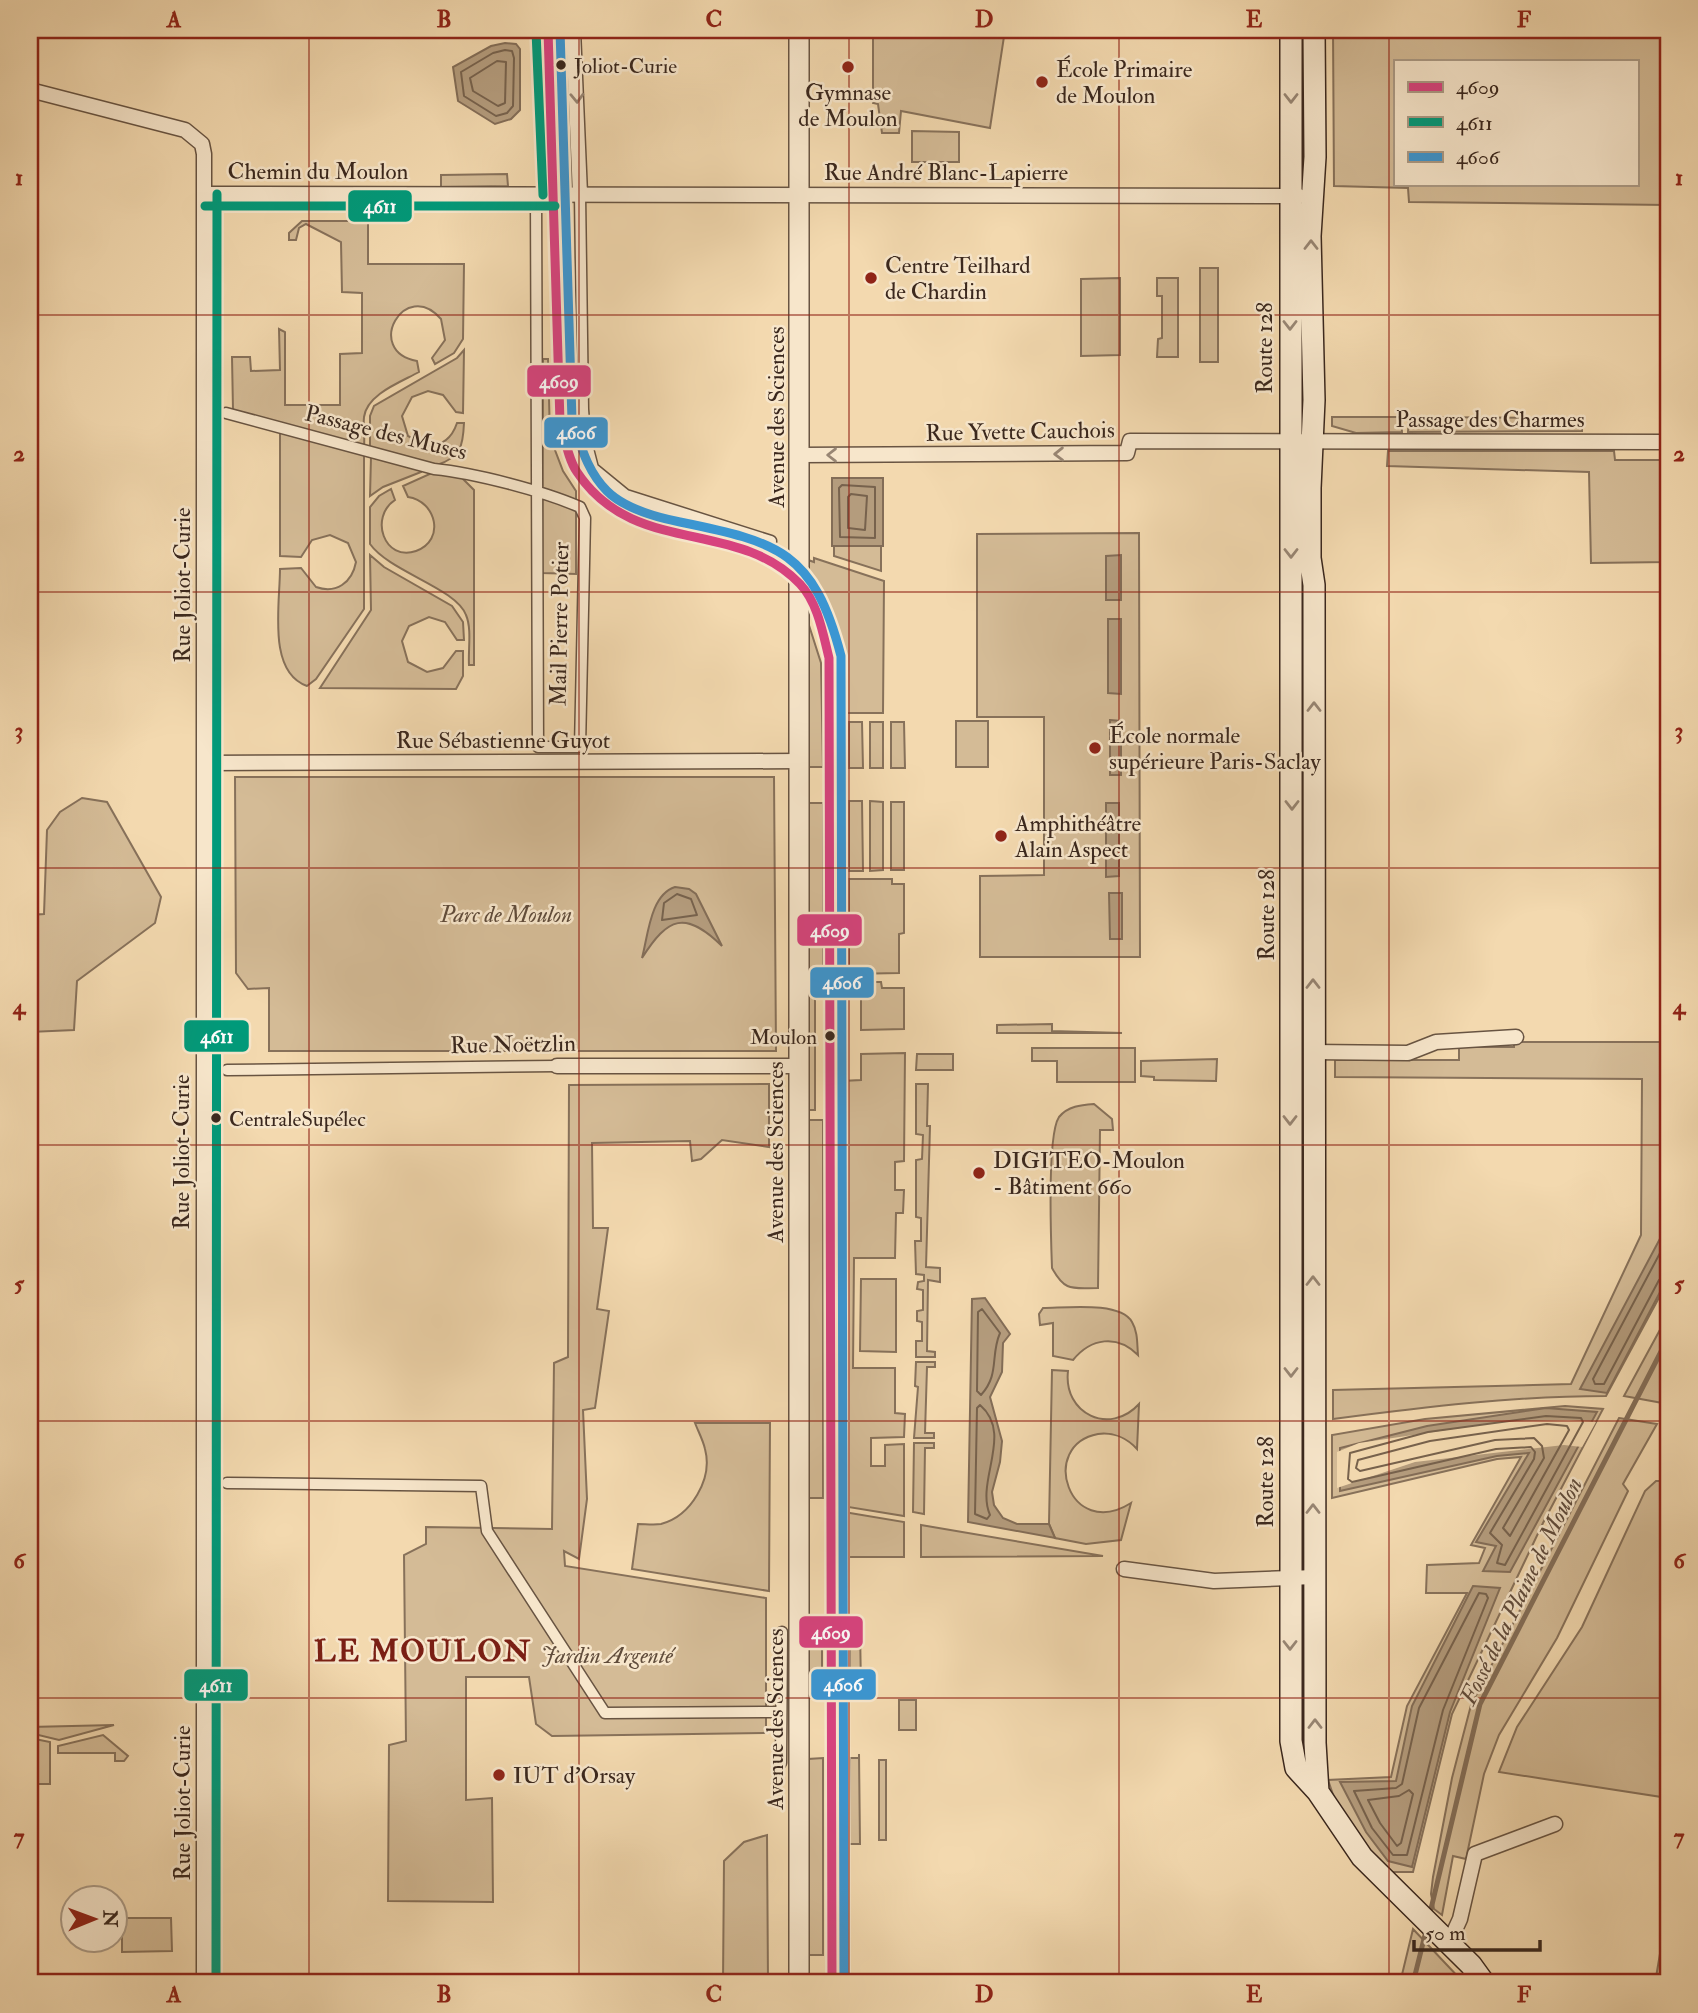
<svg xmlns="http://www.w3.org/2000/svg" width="1698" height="2013" font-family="'IM FELL Double Pica',serif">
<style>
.green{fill:#d4bb96;stroke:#87715a;stroke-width:2;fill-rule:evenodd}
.water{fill:#b49c7d;stroke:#836d57;stroke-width:2}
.pier{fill:#f3d9af}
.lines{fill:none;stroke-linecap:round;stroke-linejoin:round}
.shore{stroke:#77624d;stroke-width:2}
.stream{stroke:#836d57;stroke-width:5}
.pedestrian-casing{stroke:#685442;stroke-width:13}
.minor-casing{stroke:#685442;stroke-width:17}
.tertiary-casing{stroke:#685442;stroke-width:22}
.secondary-casing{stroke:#3a271d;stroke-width:24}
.pedestrian{stroke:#f7e6cb;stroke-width:10}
.minor{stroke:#f7e6cb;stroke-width:14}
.tertiary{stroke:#f7e6cb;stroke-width:19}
.secondary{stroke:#f7e6cb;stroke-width:21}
.bus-1-casing{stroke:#f7e6cb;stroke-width:14}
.bus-2-casing{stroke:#f7e6cb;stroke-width:14}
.bus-3-casing{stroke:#f7e6cb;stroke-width:14}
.bus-1{stroke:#d7437e;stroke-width:9}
.bus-2{stroke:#009a7a;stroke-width:9}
.bus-3{stroke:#3b96d2;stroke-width:9}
.oneway{stroke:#988674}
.grid{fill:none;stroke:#8f2418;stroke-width:2;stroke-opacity:0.55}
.bus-dot{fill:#3a271d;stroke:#f7e6cb;stroke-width:2.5}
.poi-dot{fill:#8f2418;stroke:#f7e6cb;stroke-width:2.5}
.labels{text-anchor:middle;stroke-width:5;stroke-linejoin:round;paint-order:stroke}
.bus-label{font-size:21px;fill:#3a271d;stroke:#f7e6cb;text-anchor:start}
.poi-label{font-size:23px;fill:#3a271d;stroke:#f7e6cb;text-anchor:start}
.street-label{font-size:23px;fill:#3a271d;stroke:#f7e6cb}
.park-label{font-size:23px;font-style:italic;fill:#604c3b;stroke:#f7e6cb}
.water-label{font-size:24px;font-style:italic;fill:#5f4a3a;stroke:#f7e6cb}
.district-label{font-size:30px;font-weight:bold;letter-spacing:2px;fill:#7a1f14;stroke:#f7e6cb}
.line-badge{stroke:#f7e6cb;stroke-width:2.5}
.badge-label{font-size:19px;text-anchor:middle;font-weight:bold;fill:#fff}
.neatline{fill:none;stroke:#8f2418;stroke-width:2.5}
.grid-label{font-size:23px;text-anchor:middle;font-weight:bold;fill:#8f2418}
</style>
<rect width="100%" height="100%" fill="#f3d9af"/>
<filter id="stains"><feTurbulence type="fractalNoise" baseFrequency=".00286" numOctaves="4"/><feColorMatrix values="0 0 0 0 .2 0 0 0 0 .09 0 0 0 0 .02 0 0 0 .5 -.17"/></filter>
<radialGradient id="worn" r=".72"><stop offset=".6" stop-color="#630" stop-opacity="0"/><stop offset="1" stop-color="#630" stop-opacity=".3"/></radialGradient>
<!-- green -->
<path class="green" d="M873,30H1005L990,128L901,111L899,133H882L878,104L873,103Z
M1333,30H1668V205L1409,202L1408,188L1334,186ZM1395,61H1637V184H1395Z
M912,131L959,132V162H912Z
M507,174L508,186L441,187V175Z
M1662,215H1668V432H1661Z
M302,221H368V264H464L463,339L454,353L435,364L432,358L445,340L441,319C405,277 363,351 417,361L419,372C401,382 367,394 364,417C363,427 365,437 364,446L233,410L232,357H250L251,371L280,370L279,329L285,332V405H340V354L362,353V293L342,292L341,242L306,224L299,228L296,240H289V233Z
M1200,268H1218V362H1200Z
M1120,278V355L1081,356V279Z
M1157,278H1178V357H1157L1158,339L1162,338V296H1157Z
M464,350L463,413L456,412L443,395L428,391L412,397L402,416L408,436L427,446C443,446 452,438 457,423H464C463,446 461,457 437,465L370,447V416L374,406L457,358Z
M543,359H548L550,437L563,471L576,491V574L542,573Z
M1332,417H1401L1402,432L1356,433L1332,426Z
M1409,417L1582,418V431L1408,432Z
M280,429L364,455V609L316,679L307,686C267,672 280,604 280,569L301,568L316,587C336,594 352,583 356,562L348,543L330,535L312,540L301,557L280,556Z
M1388,451H1614L1615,460H1668V562L1591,563L1589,472L1387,466Z
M371,457L421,470V472L383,487L370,496Z
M434,472L462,478L474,490V665H469C468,650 472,629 466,615C456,588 390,572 370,544V507L379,496L391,489L395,500C369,517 384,562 416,551C446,540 436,501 408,497L403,486Z
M1139,533L1140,957H980V876L1044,875V717H977V534Z
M834,546H881V571L834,556Z
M370,555L384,567L452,606L463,622L464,640H457L445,622L429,617L409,626L402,641L408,662L427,672L443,668L456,651H463V676L456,689L320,688L371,610Z
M814,558L884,581L883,713H842C840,683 842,651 831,622C822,599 805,584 805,559L814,562Z
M1661,569H1668V1034H1663Z
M807,619L821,663L823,767H807Z
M956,721H988V767H956Z
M849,722H862L863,768H849Z
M870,722H883V768H870Z
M891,722H904L905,768H891Z
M235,777H774L776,1051H269V988L248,989L236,973Z
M82,798L107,802L161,897L155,923L77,981L74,1030L30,1032V915L44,914L47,830L60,812Z
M849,801H862L863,871H849Z
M870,801L883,802V870L870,871Z
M891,802H904V870H891Z
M808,803H823V974H807Z
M849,879H892V884H904V933L899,934V973L849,974Z
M808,982L815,983V1110H808Z
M861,982H881L882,988H904V1029L861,1030Z
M1052,1024V1031L1122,1033H997V1025Z
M1514,1042H1668V1281L1606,1396C1514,1396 1424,1407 1333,1419V1390L1571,1384L1641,1235L1642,1079L1335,1077V1060H1459V1047H1514Z
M1032,1048H1135V1082H1057V1061H1032Z
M905,1053L904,1161L895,1162V1190H904L903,1213H896L895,1258H854L853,1368H895V1413L905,1414L904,1437L871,1438V1466H885V1445L904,1444V1516L842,1506V1081L861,1080V1054Z
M917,1054H953V1070H916Z
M1217,1059L1216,1081L1154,1080V1077L1141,1076V1061Z
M769,1084V1147L722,1140L701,1159L692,1161L690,1141L592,1143L593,1228H608L597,1309L609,1311L595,1408L583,1410L587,1499L579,1559L564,1551L565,1566L766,1598V1733L552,1736L536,1724L529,1677H466V1800L492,1798L493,1902L388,1901L389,1745L406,1741L404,1555L426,1544V1527L552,1529L554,1363L568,1357L569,1085Z
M916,1084H928L927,1126H930L926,1267L940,1268V1282L928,1280L927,1351L935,1352V1357H916V1341H922V1322L917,1321V1311L923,1310V1290L917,1289L918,1282L924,1281V1275L916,1274L915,1241H921V1218L916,1217V1160L922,1159L923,1135L916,1134Z
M1094,1104L1112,1119L1113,1130H1100L1098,1288C1072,1288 1065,1292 1052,1268C1051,1241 1047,1135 1059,1117C1068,1106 1081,1105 1094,1104Z
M1296,1106H1302L1301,1168L1309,1204V1520H1296Z
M807,1120H823V1498H808Z
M861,1279H896V1352L860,1351Z
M1043,1308C1065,1308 1120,1301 1132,1322C1138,1332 1137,1344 1138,1355C1117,1334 1091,1338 1073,1360L1053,1356V1323L1040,1325L1039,1314Z
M1668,1315V1404L1624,1396Z
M916,1362H935V1367H927L925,1433H934V1438H914L918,1387L915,1386Z
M1052,1370L1068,1371C1063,1414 1110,1436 1139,1404L1137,1449C1127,1438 1113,1432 1098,1434C1038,1445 1069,1542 1131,1503L1121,1540L1086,1544L1055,1538L1049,1524Z
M1565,1406L1603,1409L1543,1523L1452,1714L1413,1872H1383L1337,1806L1328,1780L1391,1777L1407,1706L1467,1593H1426L1427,1565L1479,1563L1485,1548L1471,1545L1521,1457L1497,1459L1332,1498V1435L1425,1419Z
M1619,1418L1657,1424L1623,1484L1628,1491L1557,1638L1499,1735L1484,1774L1466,1859L1453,1856L1442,1915L1434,1909L1431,1894L1433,1877L1452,1778L1471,1705Z
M695,1423H770L769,1591L632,1569L638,1524C645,1524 654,1525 661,1524C691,1516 713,1479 705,1449C703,1440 698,1431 695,1423Z
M914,1443H934V1448H925L924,1514L913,1512Z
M1656,1481H1668V1798L1499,1772L1517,1727L1582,1627L1645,1491Z
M844,1512L904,1522V1557H844Z
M921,1525L1103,1556L921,1557Z
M807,1629H822V1689H808Z
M850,1629H860L861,1688H850Z
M899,1700H916V1730H899Z
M114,1725L59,1740L30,1733V1727Z
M103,1735L128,1756L124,1761H115V1753H58V1746Z
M30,1738L50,1742V1784H30Z
M859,1754L860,1844H849L850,1758H859Z
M823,1758V1955H808V1759Z
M879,1760H886V1840H879Z
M767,1835L768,1983H723L724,1861L744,1842Z
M1668,1907V1983H1655Z
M122,1918H171L172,1951L122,1952Z
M1413,1929L1464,1983H1400Z"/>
<!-- water -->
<path class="water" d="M505,43L516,44L520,49V110L511,119L495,124L458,101L453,67L491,46Z
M832,478H883V546H832Z
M1121,555V600H1106V556Z
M1108,619H1121V694L1108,693Z
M1110,720L1121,721V775H1110Z
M1106,803H1119V876L1106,877Z
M675,887L689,889L696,894L722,946C685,910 668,917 642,958C648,936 650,895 675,887Z
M1109,893H1122V939H1110Z
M1661,1080H1668V1277L1607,1393L1580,1389L1663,1233Z
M985,1298L1010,1334L1003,1343L1002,1372L990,1397L1002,1441L1000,1462L992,1492L994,1505L1003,1518L1017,1524H1049L1055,1538L968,1522L972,1299Z
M1546,1408L1597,1412L1510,1572L1483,1571L1496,1546L1476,1542L1529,1453L1497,1456L1340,1491V1448L1427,1426Z
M1473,1586L1500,1588L1450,1712L1412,1867L1388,1861L1366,1832L1340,1782L1396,1781L1412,1706Z"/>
<!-- pier -->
<path class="pier" d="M1569,1420L1596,1422L1582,1447L1564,1445L1415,1462L1337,1488V1452L1359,1443L1501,1422Z"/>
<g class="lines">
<!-- shore -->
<path class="shore" d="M505,50L512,51L514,58L513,106L507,113L496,116L464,96L461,72L493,53Z
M497,61L506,62L505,103L498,106L473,91L470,78Z
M842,485L875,487V538L840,537L839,488Z
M851,494L867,496L865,530L848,528V497Z
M677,894L691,899L697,915L662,920L664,903Z
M1668,1238L1593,1379L1595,1384H1604L1659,1280L1668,1276
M982,1309L1000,1333C990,1356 1000,1374 981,1395L977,1391L978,1312Z
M980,1405C1014,1434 975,1481 990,1515L987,1519L975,1514L977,1408Z
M1546,1416L1581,1418L1583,1422L1505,1565L1497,1563L1502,1545L1490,1533L1534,1459L1535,1452L1531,1447L1496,1449L1352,1482L1348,1479L1350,1453L1428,1432Z
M1547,1424L1567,1426L1569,1430L1510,1536L1503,1528L1544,1458L1542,1446L1534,1438L1495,1440L1360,1471L1356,1468L1358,1460L1430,1441Z
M1479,1593L1486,1594L1488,1598L1443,1710L1407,1855H1393L1372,1828L1354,1791L1396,1788L1402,1784L1419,1708Z
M1409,1790L1413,1794L1401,1843L1397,1846L1380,1823L1368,1800L1399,1796Z"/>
<!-- stream -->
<path class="stream" d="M1430,1913L1480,1704L1668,1338
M1413,1983L1426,1931"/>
<defs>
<path id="pedestrian" d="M580,194L583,409L585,437L593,468L626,495L771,541
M226,413L434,469C475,473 543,491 580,507L585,518L580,747H538L536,194
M227,1070L557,1066
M227,1483L481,1486L487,1531L605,1713L781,1712
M781,1763L782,1632"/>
<path id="minor" d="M573,30L580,194
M30,90L185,130L202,144L204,154V1983
M205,194L1299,196
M801,455L1127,453L1130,441L1668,442
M205,763L800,761
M1312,1052L1408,1053L1436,1042L1516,1037
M557,1066H800
M1124,1569L1214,1581L1314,1577
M1449,1943L1460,1919L1475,1854L1555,1824"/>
<path id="tertiary" d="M799,1983V30"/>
<path id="secondary" d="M1291,30V1741L1296,1768L1318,1792L1362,1857L1471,1965L1484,1983
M1314,30L1315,157L1310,236L1314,400L1310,488V558L1314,585L1315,1743L1318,1792"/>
</defs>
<!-- pedestrian casing -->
<use href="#pedestrian" class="pedestrian-casing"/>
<!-- minor casing -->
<use href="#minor" class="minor-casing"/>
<!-- tertiary casing -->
<use href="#tertiary" class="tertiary-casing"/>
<!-- secondary casing -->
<use href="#secondary" class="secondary-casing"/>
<!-- pedestrian -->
<use href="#pedestrian" class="pedestrian"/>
<!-- minor -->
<use href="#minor" class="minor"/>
<!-- tertiary -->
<use href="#tertiary" class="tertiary"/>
<!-- secondary -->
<use href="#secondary" class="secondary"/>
<defs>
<path id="bus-1" d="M548,30L560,422C565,438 568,459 577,472C634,558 736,517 800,584C818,603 823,634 829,658L832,1983"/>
<path id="bus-2" d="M536,31L543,195
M205,206H555
M216,1983L217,194"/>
<path id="bus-3" d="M560,30L572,420C581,446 587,471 607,491C625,509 655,517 680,522C779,542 814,552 841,656L844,1983"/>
</defs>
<!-- bus-1 casing -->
<use href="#bus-1" class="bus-1-casing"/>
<!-- bus-2 casing -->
<use href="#bus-2" class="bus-2-casing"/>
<!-- bus-3 casing -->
<use href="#bus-3" class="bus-3-casing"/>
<!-- bus-1 -->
<use href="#bus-1" class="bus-1"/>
<!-- bus-2 -->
<use href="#bus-2" class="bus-2"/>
<!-- bus-3 -->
<use href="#bus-3" class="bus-3"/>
</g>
<!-- one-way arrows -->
<defs><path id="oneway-chevron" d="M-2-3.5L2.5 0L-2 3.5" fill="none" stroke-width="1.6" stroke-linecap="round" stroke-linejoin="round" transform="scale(1.75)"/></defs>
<g class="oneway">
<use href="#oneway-chevron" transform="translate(577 98) rotate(88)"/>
<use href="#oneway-chevron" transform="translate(1291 98) rotate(90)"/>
<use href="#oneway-chevron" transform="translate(1311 245) rotate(-90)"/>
<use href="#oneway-chevron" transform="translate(1290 325) rotate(90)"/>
<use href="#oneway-chevron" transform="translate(1059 454) rotate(179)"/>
<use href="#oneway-chevron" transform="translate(832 455) rotate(-180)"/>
<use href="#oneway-chevron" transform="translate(1291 553) rotate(90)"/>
<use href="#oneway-chevron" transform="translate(1314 707) rotate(-90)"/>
<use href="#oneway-chevron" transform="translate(1292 805) rotate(90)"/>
<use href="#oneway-chevron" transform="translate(1313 984) rotate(-90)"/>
<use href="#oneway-chevron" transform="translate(1290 1120) rotate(90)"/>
<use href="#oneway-chevron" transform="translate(1313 1281) rotate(-90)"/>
<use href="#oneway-chevron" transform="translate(1291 1372) rotate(90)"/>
<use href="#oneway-chevron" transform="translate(1313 1509) rotate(-90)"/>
<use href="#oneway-chevron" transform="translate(1290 1645) rotate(90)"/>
<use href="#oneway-chevron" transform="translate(1315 1724) rotate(-90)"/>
</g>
<!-- grid -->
<path class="grid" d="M309,30V1983M579,30V1983M849,30V1983M1119,30V1983M1389,30V1983M30,315H1668M30,592H1668M30,868H1668M30,1145H1668M30,1421H1668M30,1698H1668"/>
<!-- markers -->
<g class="bus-dot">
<circle cx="561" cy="65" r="6"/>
<circle cx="830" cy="1036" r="6"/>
<circle cx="216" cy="1118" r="6"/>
</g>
<g class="poi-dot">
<circle cx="848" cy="67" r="7"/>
<circle cx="1042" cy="82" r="7"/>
<circle cx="871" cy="278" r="7"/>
<circle cx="1095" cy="748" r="7"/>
<circle cx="1001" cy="836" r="7"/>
<circle cx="979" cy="1173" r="7"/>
<circle cx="499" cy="1775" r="7"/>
</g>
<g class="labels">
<!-- bus labels -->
<g class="bus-label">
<text x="574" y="73">Joliot-Curie</text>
<text x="817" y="1044" text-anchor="end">Moulon</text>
<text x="229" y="1126">CentraleSupélec</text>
</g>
<!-- poi labels -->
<g class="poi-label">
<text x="1056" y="77">École Primaire<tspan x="1056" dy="26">de Moulon</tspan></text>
<text x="848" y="100" text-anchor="middle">Gymnase<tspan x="848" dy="26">de Moulon</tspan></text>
<text x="885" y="273">Centre Teilhard<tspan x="885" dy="26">de Chardin</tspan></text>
<text x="1109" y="743">École normale<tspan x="1109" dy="26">supérieure Paris-Saclay</tspan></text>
<text x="1015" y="831">Amphithéâtre<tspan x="1015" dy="26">Alain Aspect</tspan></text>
<text x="993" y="1168">DIGITEO-Moulon<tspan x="993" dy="26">- Bâtiment 660</tspan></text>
<text x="513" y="1783">IUT d'Orsay</text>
</g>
<!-- street labels -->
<g class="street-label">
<text x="318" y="179">Chemin du Moulon</text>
<text x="946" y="180">Rue André Blanc-Lapierre</text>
<text transform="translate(1264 348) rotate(-90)" y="8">Route 128</text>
<text transform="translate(776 417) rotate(-90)" y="8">Avenue des Sciences</text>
<text x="1490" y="427">Passage des Charmes</text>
<text transform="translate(1020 431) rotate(-1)" y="8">Rue Yvette Cauchois</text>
<text transform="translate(386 432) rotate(14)" y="8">Passage des Muses</text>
<text transform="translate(182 585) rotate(-90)" y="8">Rue Joliot-Curie</text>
<text transform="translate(559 624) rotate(-89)" y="8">Mail Pierre Potier</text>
<text x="503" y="748">Rue Sébastienne Guyot</text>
<text transform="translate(1266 915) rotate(-90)" y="8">Route 128</text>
<text transform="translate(513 1044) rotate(-1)" y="8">Rue Noëtzlin</text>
<text transform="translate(181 1152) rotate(-90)" y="8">Rue Joliot-Curie</text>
<text transform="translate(775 1152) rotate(-90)" y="8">Avenue des Sciences</text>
<text transform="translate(1265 1482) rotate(-90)" y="8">Route 128</text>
<text transform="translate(775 1719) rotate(-90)" y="8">Avenue des Sciences</text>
<text transform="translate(182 1803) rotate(-90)" y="8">Rue Joliot-Curie</text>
</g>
<!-- park labels -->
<g class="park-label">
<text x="506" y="922">Parc de Moulon</text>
<text x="607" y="1663">Jardin Argenté</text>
</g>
<!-- water labels -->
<g class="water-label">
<text transform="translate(1521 1591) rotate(-64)" y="8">Fossé de la Plaine de Moulon</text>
</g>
<!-- district labels -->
<g class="district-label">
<text x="423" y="1661">LE MOULON</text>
</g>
</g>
<g class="line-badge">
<rect x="347" y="189" width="66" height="34" rx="7" fill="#009a7a"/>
<rect x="526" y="364" width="66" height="34" rx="7" fill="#d7437e"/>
<rect x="543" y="416" width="66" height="33" rx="7" fill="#3b96d2"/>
<rect x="796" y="913" width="67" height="34" rx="7" fill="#d7437e"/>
<rect x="809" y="966" width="66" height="33" rx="7" fill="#3b96d2"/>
<rect x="183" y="1019" width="67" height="34" rx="7" fill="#009a7a"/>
<rect x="798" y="1615" width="66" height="34" rx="7" fill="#d7437e"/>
<rect x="810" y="1668" width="67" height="33" rx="7" fill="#3b96d2"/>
<rect x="183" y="1668" width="66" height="34" rx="7" fill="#009a7a"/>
</g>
<g class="badge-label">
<text x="380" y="213">4611</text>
<text x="559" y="388">4609</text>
<text x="576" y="439">4606</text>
<text x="830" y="937">4609</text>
<text x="842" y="989">4606</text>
<text x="217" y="1043">4611</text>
<text x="831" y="1639">4609</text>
<text x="843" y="1691">4606</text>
<text x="216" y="1692">4611</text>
</g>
<!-- margin -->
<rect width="1698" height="2013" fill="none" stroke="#f3d9af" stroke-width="77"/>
<!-- legend -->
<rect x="1394" y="60" width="245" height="126" fill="#f7e6cb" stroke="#ab9a85" stroke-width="2"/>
<rect x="1408" y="82" width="35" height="10" fill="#d7437e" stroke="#ab9a85" stroke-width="2"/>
<text x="1456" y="94" font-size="21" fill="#3a271d">4609</text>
<rect x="1408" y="117" width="35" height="10" fill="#009a7a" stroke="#ab9a85" stroke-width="2"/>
<text x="1456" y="130" font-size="21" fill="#3a271d">4611</text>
<rect x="1408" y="152" width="35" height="10" fill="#3b96d2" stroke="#ab9a85" stroke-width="2"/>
<text x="1456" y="164" font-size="21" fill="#3a271d">4606</text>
<!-- north arrow -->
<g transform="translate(94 1919) rotate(89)"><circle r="33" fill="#f7e6cb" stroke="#ab9a85" stroke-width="2"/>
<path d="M0-5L12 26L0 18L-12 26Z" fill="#8f2418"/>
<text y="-10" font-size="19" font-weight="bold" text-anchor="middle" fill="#3a271d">N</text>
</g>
<!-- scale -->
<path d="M1414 1940v10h126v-10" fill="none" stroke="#3a271d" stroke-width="3.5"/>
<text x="1425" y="1940" font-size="21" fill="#3a271d" stroke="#f7e6cb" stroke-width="5" paint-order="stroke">50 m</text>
<rect x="38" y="38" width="1622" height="1936" class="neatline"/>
<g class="grid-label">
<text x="174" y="27">A</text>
<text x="444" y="27">B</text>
<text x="714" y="27">C</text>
<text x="984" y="27">D</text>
<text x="1254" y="27">E</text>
<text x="1524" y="27">F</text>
<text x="19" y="185">1</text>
<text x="1679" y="185">1</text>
<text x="19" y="461">2</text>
<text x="1679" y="461">2</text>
<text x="19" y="738">3</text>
<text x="1679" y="738">3</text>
<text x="19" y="1014">4</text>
<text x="1679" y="1014">4</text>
<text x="19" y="1291">5</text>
<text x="1679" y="1291">5</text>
<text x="19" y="1568">6</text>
<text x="1679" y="1568">6</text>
<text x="19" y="1844">7</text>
<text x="1679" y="1844">7</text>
<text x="174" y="2002">A</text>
<text x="444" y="2002">B</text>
<text x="714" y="2002">C</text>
<text x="984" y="2002">D</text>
<text x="1254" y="2002">E</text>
<text x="1524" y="2002">F</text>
</g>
<rect width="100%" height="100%" filter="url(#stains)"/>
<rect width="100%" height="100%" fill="url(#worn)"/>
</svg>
